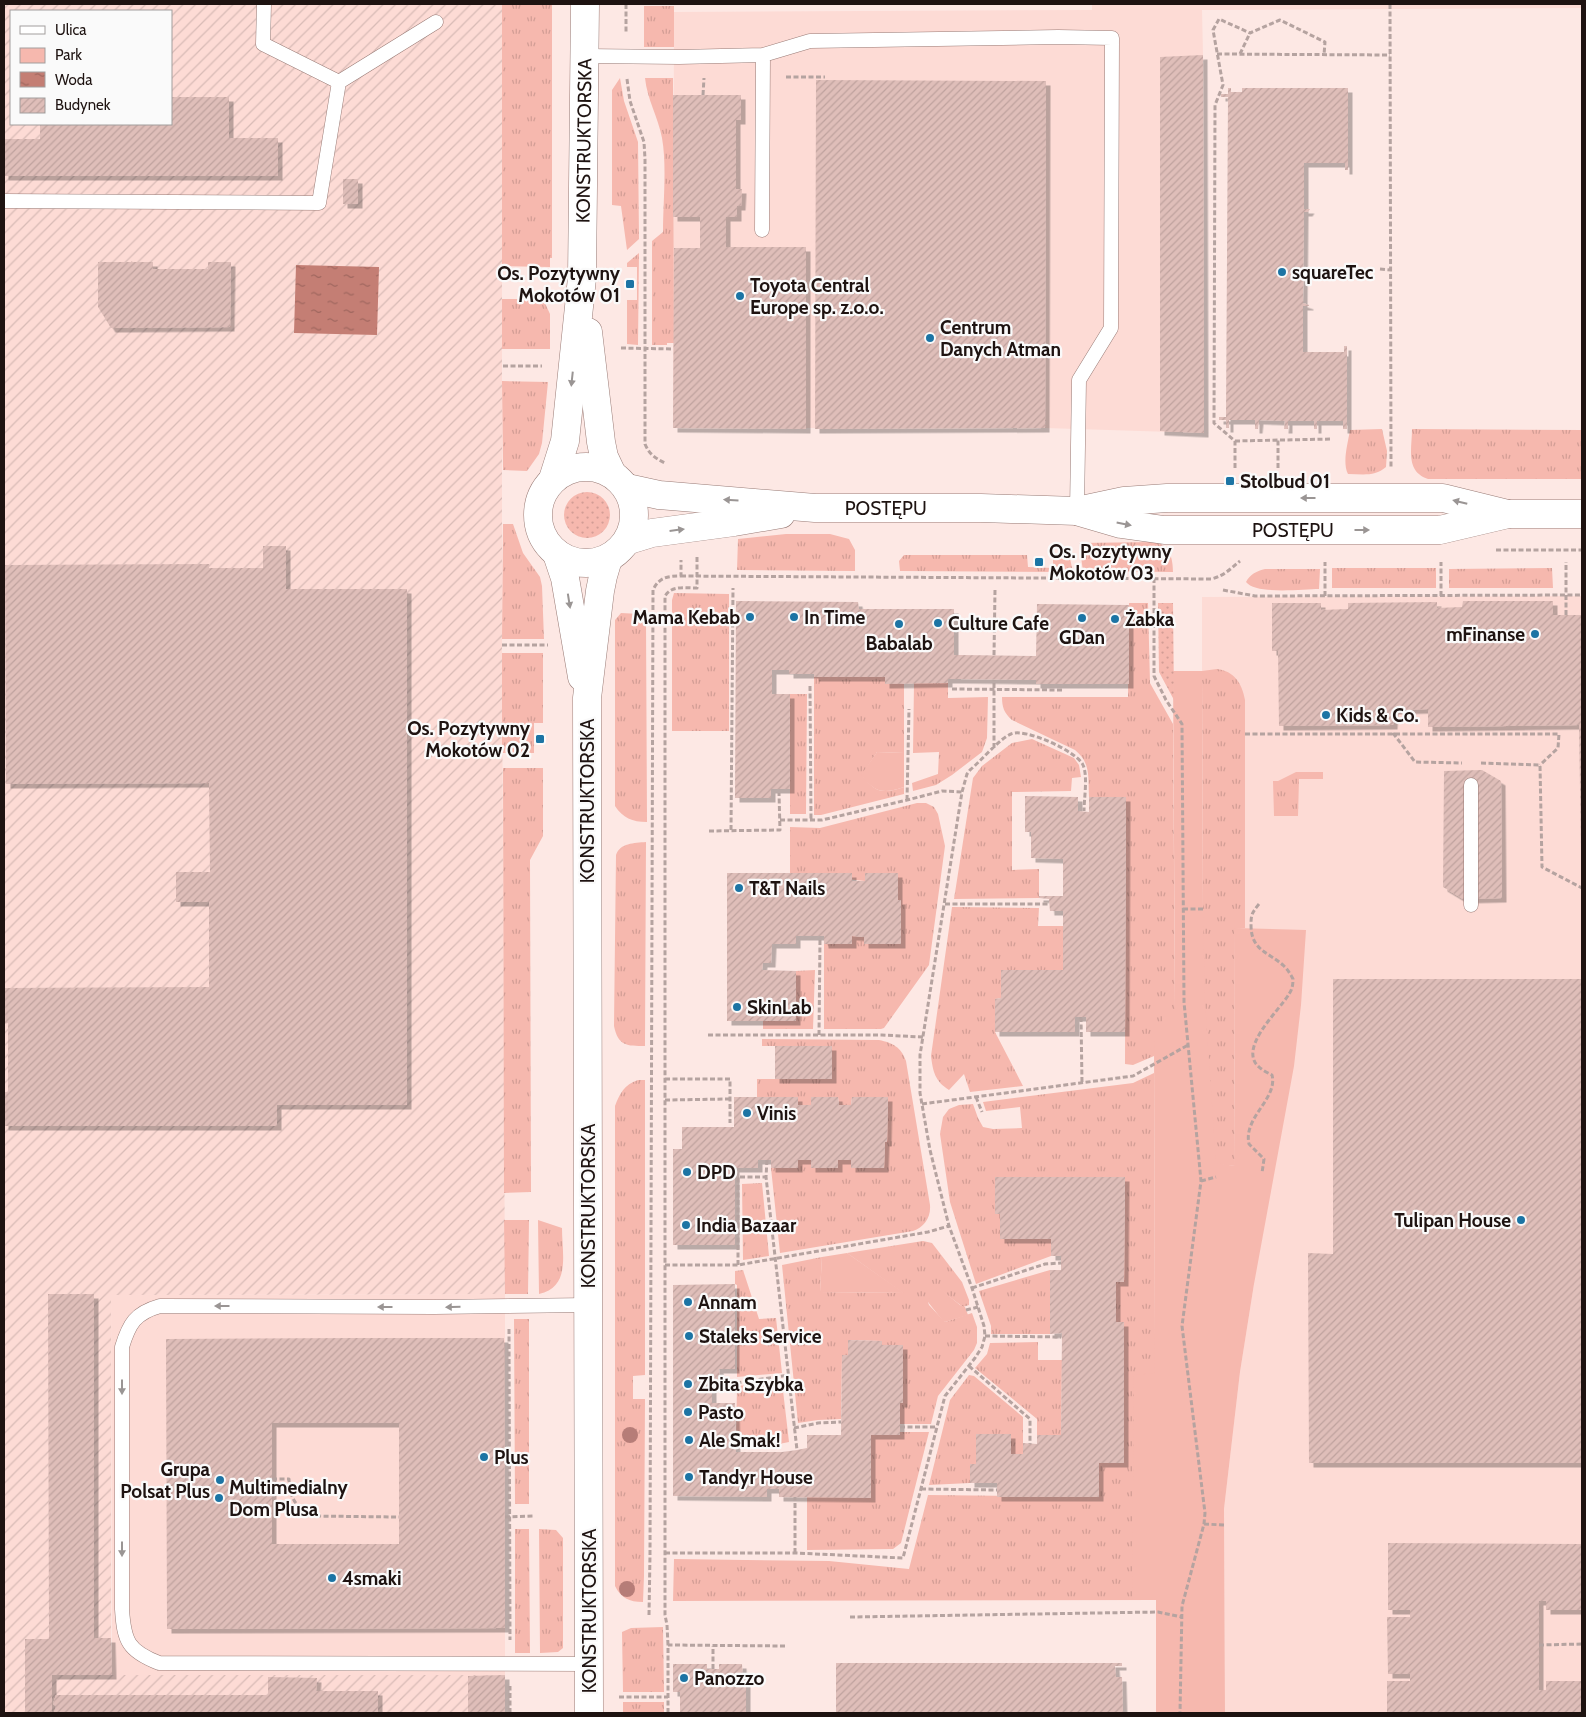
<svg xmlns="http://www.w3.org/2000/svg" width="1586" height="1717" font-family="Cabin,sans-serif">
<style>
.built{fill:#fddbd5}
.industrial{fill:url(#industrial-furrows);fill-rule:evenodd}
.grass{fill:url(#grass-tufts)}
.park{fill:#f6b8ae}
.garden{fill:url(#garden-dots)}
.water{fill:url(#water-ripples)}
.building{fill:url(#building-hatch);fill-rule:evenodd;filter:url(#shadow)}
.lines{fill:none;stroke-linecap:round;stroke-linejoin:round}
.lane-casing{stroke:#997b76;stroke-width:15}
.secondary-casing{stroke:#997b76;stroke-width:29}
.path{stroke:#b5a3a0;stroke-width:3;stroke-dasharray:5 2.5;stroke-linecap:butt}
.lane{stroke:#fff;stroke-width:14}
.secondary{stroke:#fff;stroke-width:28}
.tree{fill:#b67d78}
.oneway{fill:#9a9594}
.poi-dot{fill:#1c74a4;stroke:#fafafa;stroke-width:2}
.labels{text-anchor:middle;stroke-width:4.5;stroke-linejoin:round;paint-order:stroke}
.street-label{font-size:19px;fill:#1e1311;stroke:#fafafa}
.poi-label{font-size:19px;font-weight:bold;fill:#1e1311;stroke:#fafafa;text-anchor:start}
</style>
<defs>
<pattern id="industrial-furrows" width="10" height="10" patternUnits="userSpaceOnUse" patternTransform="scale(1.25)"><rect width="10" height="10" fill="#fddbd5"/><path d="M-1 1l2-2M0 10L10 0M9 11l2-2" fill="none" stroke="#d8bbb6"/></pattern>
<pattern id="grass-tufts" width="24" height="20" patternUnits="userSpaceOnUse" patternTransform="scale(1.25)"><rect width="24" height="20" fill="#f6b8ae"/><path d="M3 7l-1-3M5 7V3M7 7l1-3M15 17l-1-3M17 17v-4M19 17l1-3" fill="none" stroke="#d29d95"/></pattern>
<pattern id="garden-dots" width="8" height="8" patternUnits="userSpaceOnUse" patternTransform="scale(1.25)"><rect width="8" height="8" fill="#f6b8ae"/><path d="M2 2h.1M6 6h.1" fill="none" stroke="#d29d95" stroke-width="1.8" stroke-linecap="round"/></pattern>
<pattern id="water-ripples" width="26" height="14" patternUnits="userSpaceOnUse" patternTransform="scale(1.25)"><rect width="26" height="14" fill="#c47e74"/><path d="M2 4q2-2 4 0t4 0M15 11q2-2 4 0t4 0" fill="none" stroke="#9f665e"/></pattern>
<pattern id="building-hatch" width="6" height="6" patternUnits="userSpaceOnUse" patternTransform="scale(1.25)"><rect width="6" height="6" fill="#dfbeb9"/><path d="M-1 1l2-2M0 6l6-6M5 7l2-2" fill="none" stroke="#bfa29e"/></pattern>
<filter id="shadow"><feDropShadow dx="4.5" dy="4.5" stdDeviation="0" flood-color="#0004"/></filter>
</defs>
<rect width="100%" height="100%" fill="#fde8e4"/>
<!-- built -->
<path class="built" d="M1092,4H1582V8L1202,10L1203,55L1204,433L1045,428H673L674,12L1092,10Z
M1582,596V1713H1225L1224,1509L1240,1372L1254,1284L1202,677V597Z
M505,1294V1675H112L111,1295Z"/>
<!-- industrial -->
<path class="industrial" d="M4,4H502V653L505,1294L111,1295V1638L112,1675H505V1713H4ZM11,11H171V124H11Z"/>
<!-- grass -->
<path class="grass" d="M502,4H552V258H550V267L502,266Z
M644,6H674V47H644Z
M620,78L624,101L638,142L639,239L627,250L621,206L612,205V90Z
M645,78H673L674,343H667V345H652V241L663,232C663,203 667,166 662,138C658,117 647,99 645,78Z
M639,253L638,345L627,344V300H637V267H627V263Z
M502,299H543L550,314V349H502Z
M502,381L548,382L542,443L539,454L527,471L503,470Z
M1382,429L1387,451L1386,467C1375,477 1362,474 1348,474C1342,462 1348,443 1350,430Z
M1412,429L1582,430V479H1428C1405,471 1412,449 1412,429Z
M503,524H513L523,553L540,577L542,586L544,639H502Z
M786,534H830L849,539L855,550V571L737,570L738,539Z
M1156,542C1170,546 1173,559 1173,572L1083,571L1079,543Z
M1069,554L1073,572L900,571L899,561L904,555H1027L1028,567L1053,568V555Z
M1332,568H1436V588H1332Z
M1552,568L1553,588H1449V569Z
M1265,569H1320L1319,589C1303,589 1256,595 1246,582C1250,574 1257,571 1265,569Z
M674,593L729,594V731H672V600Z
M1129,603H1148L1150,683L1173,724L1175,1009L1154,1056L1133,1065L1125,1064L1126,797H1089C1088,777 1091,763 1075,750L1012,720C1004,713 1002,707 1002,697H1128Z
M621,613L640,614L646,621L647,822C632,822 623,818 615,806V620Z
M502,653H543V723H534V753H502Z
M1217,669C1234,671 1242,683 1245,700V928L1234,929L1235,1166L1215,1164L1196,918L1203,915L1202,671Z
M814,677H885L904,684V753L877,752L862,775C875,793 883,794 904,787V794L821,815H814Z
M914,683H948V698L988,697L987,738L982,752L952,775L936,785L913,791L912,783L938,774L939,752L913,753Z
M790,694H807L806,814H790Z
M1032,739L1074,758L1079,765L1081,777L1072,778L1071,791L1012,792V870L1039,869V898L954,899L973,778L982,766L1012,743Z
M503,768H543V836L530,860L531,1192L504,1193Z
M1296,772H1323V779H1299L1298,816H1274L1273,781H1278Z
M917,803H926L934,807L938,814L945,846L929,965L884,1028L881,1029H824V944H851L852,936L864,937L865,944H901V901L898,900L865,874V881L790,873V827L820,828Z
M646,842L645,1046C627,1046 618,1046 614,1026L616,855C620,843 634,843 646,842Z
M952,907L1039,908L1038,926H1063V970H1001V998L995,999V1032L1023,1086L970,1092L964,1074L949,1090C935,1081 933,1072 931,1056Z
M815,970L813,1029H763V1021H795L796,971Z
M762,1039L879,1040C893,1043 901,1047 906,1061L930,1205C931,1218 924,1227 913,1231L780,1253L771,1168H797L798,1160H811V1168H838V1160H851L852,1168H884L885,1142H887L888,1098L852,1097L851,1105H839L838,1097H812L811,1105H798V1097H757V1079H831L832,1046H762Z
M1154,1073L1156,1600L673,1601L674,1559L829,1561L909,1569L928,1495L1099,1497V1463L1124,1322H1116V1282H1124L1125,1178L995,1177V1213L1000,1214L1001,1239H1051V1256L976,1284L950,1202L940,1134L943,1117L949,1109L959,1105L973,1104L978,1118L983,1127L993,1129L1022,1128L1020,1107L986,1111L983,1102L1133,1083Z
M638,1080H645V1375L633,1376V1399H645L644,1576L643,1602C629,1602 621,1598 615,1586V1106C620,1093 624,1085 638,1080Z
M762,1183L769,1256L743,1260L742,1184Z
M504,1220H529L528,1294H505Z
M538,1220L562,1228C562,1254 571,1287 539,1294Z
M923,1241L932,1243L962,1282L969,1300V1305L963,1307L938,1288L928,1302L929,1305L945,1322L972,1313L977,1327V1343L974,1350L938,1396L931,1424H900V1403H903L902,1345H882V1341L849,1340L848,1355H842L841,1419L818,1420L798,1423L782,1265L822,1257L820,1292L903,1293L847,1253Z
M743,1270L759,1319L776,1318L782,1373L737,1377V1285L735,1284V1271Z
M1050,1270V1334H991V1326L979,1291Z
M514,1319H529V1504H515Z
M1038,1342V1360H1062L1061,1435H1037V1419L975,1368L987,1354L990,1343Z
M969,1375L974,1376L1023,1417V1454H1011V1434H976V1464L970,1465V1483L929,1485L950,1400Z
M782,1382L789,1442L779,1444L736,1441L737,1386Z
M900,1432H929L901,1543L893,1549L807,1550V1497H871V1435H900Z
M515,1529H529L530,1653H515Z
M539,1529L556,1530L563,1538V1648L558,1652L540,1653Z
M663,1627L664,1692H623L622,1632L631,1628Z
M623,1702H664V1713H623Z"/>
<!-- park -->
<path class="park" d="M1173,671H1202L1203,915L1205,1002L1216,1163L1235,1166L1234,928L1306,930L1301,1005L1294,1066L1254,1284L1240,1372L1224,1509L1225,1713H1156V1600H1132L1134,1375L1155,1373L1154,1037L1168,1009H1175Z
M877,752L904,753V787C883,794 875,793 861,775Z
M847,1253L904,1293L820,1292L822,1257Z
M938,1287L960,1305L965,1307L968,1315L945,1322L943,1321L928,1302V1300Z"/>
<!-- garden -->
<path class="garden" d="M564 515a23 23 0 1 1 46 0a23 23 0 1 1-46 0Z
M1158,603H1173L1174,700L1159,672Z"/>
<!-- water -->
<path class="water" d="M296,265L379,267L377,335L294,333Z"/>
<!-- building -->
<path class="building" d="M1203,55L1204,433L1160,431V57Z
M816,80L1046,81L1045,428L815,429Z
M1228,88H1231V92H1242V88H1348V170H1345V163H1304V209H1310L1308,212H1304L1303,303L1309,305V306H1303V352H1344V346H1347V429H1343V421H1317V429H1314V421H1288V429H1284L1285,421L1259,420L1258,429H1255V420H1229V428H1226V420H1219V417H1226L1228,97H1221V94H1228Z
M673,95H741V120H736V189H742L741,206H737V217H726V247H806V429L673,428L674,248H700V217H673Z
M171,97H229V138H278V176H4V139H40V124H171Z
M343,179H358V204H343Z
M131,261L133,262H153V269H208V262H231L230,327L111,328L98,307V262H131Z
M263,546H286V589H407V1105H277V1126H4L5,1092H8V1023L4,1024V988L209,987V902H176V872H210L209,783L6,784L5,565L209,564V568H263Z
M736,601L858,602L859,609H954V655H959L1036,656L1037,604L1129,605V684H1036V680L959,679H948V683L885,684V677H814V674H789V670H772V694H790V789H771V798H735Z
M1463,601H1553V615H1582V850H1581L1579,725L1428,727V709L1394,710L1393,725L1279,726L1278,651H1272V603H1321V610L1348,609V603L1437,602V608L1462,607Z
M1482,770L1501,781L1502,898L1463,899L1443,887L1444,771Z
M1025,796L1078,797V811L1089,812V797H1126L1125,1032H1086V1017H1075V1032H995V999L1001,998V970H1063V911H1050L1049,899L1039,898V896H1063V859L1031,858V832H1025Z
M727,873H852V881H865V873H898V900H901V944H864V937L852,936V944H824V936H796V944H772L771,963H763L762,970L796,971V1021H727Z
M1333,979H1582V1463H1309L1308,1253L1333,1254Z
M775,1046H832V1079H775Z
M734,1097H798V1105H811V1097H838L839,1105H851L852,1097H888L887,1142H885L884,1168H851V1160H838V1168H811V1160H798V1168H771V1160H758V1168H735V1245H673V1149H682V1127H734Z
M995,1177H1125L1124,1282H1116V1322H1124V1463H1099V1497H997V1483H970V1464H976V1434H1011V1454H1023V1443L1037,1444V1435H1061L1062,1333L1050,1334V1270H1061V1256H1051V1239H1000V1214H995Z
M735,1284V1369H719L720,1383H712V1403H735L736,1452H782L797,1450L807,1448V1435H841L842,1355H848V1340L882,1341V1345H903V1403H900V1435H871V1498L779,1497V1489H767V1497L673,1496V1285Z
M48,1294H94V1638H111L112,1675H52V1713H25V1639H49Z
M355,1338H504L505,1628L167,1629L166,1339ZM272,1423H399V1544H272Z
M1388,1543L1582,1544V1610H1546V1601H1539V1690H1546V1681H1582V1713H1387V1681H1410V1674H1388L1387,1617H1410V1610H1388Z
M836,1663H1122V1666H1115L1116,1677H1122L1123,1713H836Z
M673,1664H707V1669H719V1664H742L743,1680H746V1713H680V1692H673Z
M505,1675V1713H468V1676Z
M268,1677L317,1678L316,1691H378V1713H54L56,1706L53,1704L56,1695H268Z"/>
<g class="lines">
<defs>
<path id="lane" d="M585,56L679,57L763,55L810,41L1058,37L1112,38L1111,328L1079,380L1077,511
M339,82L436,22
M4,201L319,203L339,82L263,44L264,4
M762,230L763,55
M1471,785V905
M588,1305L434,1307L160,1306C135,1313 129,1324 122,1347V1609C124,1641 128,1651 159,1663L589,1664"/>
<g id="secondary">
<path d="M588,332L601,442L604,457L612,474"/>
<circle cx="586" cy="515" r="48"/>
<path id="s1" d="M553,479L565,441L582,278L585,4"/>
<path id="s2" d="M627,488L659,495L815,508H981L1077,511L1124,501L1167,498H1443L1508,514"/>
<path id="s3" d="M1080,512L1121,524L1164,530H1440L1508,514H1582"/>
<path d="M629,540L652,533L734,522L781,514"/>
<path d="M557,554L565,578L582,677"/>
<path d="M589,1713L587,698L600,591L603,576L608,559"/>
</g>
</defs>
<!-- lane casing -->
<use href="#lane" class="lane-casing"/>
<!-- secondary casing -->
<use href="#secondary" class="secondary-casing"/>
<!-- path -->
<path class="path" d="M626,4V33
M1390,4L1391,468
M1217,54L1390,55
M1240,54L1250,33
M786,77H825
M627,79L630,101L644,142L645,159V444C649,454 655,458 665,463
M703,95L704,78
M1380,269L1391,270
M621,348L673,349
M503,366H542
M1235,441L1331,439
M1235,468V441L1214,423L1215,105L1223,85L1213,30L1219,19L1250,33L1280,20L1325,42L1324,55
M1278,468V440
M1496,550H1582
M681,576L1211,579C1224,576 1230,569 1240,561
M1154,578V676L1166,700L1182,724L1184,1002L1201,1181L1182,1326L1205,1513L1204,1524L1182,1606L1180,1713
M1223,590L1255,596L1582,595
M1325,596V562
M1441,596V562
M1566,615V562
M502,645H548
M994,655L995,590
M810,686L811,821
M952,689L1062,690
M1393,733L1415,762L1462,763
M1245,734H1559L1558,748L1540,765
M994,748V680
M1481,763L1540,765L1542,867L1582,888
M907,800L909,709
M780,820H822L907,800L942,791L962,792
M731,830L733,588
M709,831L780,830L779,793
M945,904H1049
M1259,904C1252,913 1251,914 1251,925C1251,951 1269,952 1284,966C1288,970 1291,975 1293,979C1293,985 1292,990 1289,994C1280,1010 1237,1048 1259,1067C1262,1070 1268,1073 1272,1075C1278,1099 1243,1117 1249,1144L1264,1159L1262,1173
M1183,909H1203
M1081,1017L1082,1083
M708,1035H882L923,1037
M819,1035L820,940
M665,1079H730V1123
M976,1097L982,1112
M665,1100L730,1099
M922,1104L1133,1076L1188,1045
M767,1160L766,1177L797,1450
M1201,1181L1216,1177
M665,1265H738L928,1232L949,1226
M738,1265V1177H766
M972,1288L1045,1264L1061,1263
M966,1310L978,1307
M509,1329L510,1640
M985,1336L1061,1337
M969,1366L1030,1419V1444
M729,1384L789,1375
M900,1427H936
M794,1428L818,1423L841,1422
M272,1479H289C289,1496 296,1508 311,1516L399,1517
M921,1489L997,1490
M505,1517L534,1516
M1204,1524L1224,1525
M665,1553H795L903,1558L945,1396L975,1358L982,1347L985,1336L984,1326L972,1288L949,1226L930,1150L920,1093V1055L962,792L967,774L970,770C981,761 999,739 1011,734C1024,727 1078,752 1083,765C1088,776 1084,799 1084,811
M795,1553V1497
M649,1615L650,1555L653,590C659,577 668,576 681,576V560
M850,1617L1158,1612L1182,1617
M668,1645L667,1625L665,1615V596C672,585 685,588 697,588V557
M1539,1645L1582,1644
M713,1669V1646
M619,1697H668
M510,1713V1686
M668,1713V1645L785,1646"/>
<!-- lane -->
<use href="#lane" class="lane"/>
<!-- secondary -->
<use href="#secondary" class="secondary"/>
</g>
<!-- trees -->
<g class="tree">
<circle cx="630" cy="1435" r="8"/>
<circle cx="627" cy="1589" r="8"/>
</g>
<!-- one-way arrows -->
<defs><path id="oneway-solid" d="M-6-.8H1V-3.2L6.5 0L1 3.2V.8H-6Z" transform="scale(1.25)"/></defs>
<g class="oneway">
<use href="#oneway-solid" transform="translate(572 379) rotate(96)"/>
<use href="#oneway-solid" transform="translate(1308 498) rotate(-180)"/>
<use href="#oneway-solid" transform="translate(731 500) rotate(-177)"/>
<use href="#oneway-solid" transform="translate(1460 502) rotate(-166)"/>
<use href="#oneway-solid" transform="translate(1124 524) rotate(11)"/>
<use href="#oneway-solid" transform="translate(677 530) rotate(-7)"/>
<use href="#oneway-solid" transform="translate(1362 530)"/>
<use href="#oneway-solid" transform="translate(569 601) rotate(81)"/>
<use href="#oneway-solid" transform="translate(222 1306) rotate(-180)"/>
<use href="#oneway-solid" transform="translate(385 1307) rotate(-180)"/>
<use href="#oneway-solid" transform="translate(453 1307) rotate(179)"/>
<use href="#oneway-solid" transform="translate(122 1387) rotate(90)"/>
<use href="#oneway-solid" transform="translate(122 1549) rotate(90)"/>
</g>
<!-- markers -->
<g class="poi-dot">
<circle cx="1282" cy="272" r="5"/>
<rect x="625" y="279" width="10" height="10" rx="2.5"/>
<circle cx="740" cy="296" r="5"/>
<circle cx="930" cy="338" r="5"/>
<rect x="1225" y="476" width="10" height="10" rx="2.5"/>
<rect x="1034" y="557" width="10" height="10" rx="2.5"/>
<circle cx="750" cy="617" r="5"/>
<circle cx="794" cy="617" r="5"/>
<circle cx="1082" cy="618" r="5"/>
<circle cx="1115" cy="619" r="5"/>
<circle cx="938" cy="623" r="5"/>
<circle cx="899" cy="624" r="5"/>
<circle cx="1535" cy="634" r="5"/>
<circle cx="1326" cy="715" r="5"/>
<rect x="535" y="734" width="10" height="10" rx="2.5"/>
<circle cx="739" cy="888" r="5"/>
<circle cx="737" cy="1007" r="5"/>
<circle cx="747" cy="1113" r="5"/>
<circle cx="687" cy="1172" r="5"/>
<circle cx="1521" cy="1220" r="5"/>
<circle cx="686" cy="1225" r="5"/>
<circle cx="688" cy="1302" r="5"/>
<circle cx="689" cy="1336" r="5"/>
<circle cx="688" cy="1384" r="5"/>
<circle cx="688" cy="1412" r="5"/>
<circle cx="689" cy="1440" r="5"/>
<circle cx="484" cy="1457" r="5"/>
<circle cx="689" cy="1477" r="5"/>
<circle cx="220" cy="1480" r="5"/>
<circle cx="219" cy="1498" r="5"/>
<circle cx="332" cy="1578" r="5"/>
<circle cx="684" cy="1678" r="5"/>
</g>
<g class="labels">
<!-- street labels -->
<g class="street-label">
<text dy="7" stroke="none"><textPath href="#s1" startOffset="341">KONSTRUKTORSKA</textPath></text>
<text dy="7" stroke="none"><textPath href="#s2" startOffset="260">POSTĘPU</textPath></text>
<text dy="7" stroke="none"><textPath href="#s3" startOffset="215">POSTĘPU</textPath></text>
<text transform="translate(587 801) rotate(-90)" y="7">KONSTRUKTORSKA</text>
<text transform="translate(588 1206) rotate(-90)" y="7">KONSTRUKTORSKA</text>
<text transform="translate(589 1611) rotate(-90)" y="7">KONSTRUKTORSKA</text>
</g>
<!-- poi labels -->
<g class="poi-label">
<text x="1292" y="279">squareTec</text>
<text x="620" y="280" text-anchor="end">Os. Pozytywny<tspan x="620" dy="22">Mokotów 01</tspan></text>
<text x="750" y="292">Toyota Central<tspan x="750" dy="22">Europe sp. z.o.o.</tspan></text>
<text x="940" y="334">Centrum<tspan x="940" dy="22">Danych Atman</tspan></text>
<text x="1240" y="488">Stolbud 01</text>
<text x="1049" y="558">Os. Pozytywny<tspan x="1049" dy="22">Mokotów 03</tspan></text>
<text x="740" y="624" text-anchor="end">Mama Kebab</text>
<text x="804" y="624">In Time</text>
<text x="1125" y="626">Żabka</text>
<text x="948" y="630">Culture Cafe</text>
<text x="1525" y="641" text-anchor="end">mFinanse</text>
<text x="1082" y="644" text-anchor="middle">GDan</text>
<text x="899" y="650" text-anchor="middle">Babalab</text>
<text x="1336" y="722">Kids &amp; Co.</text>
<text x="530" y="735" text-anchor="end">Os. Pozytywny<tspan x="530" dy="22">Mokotów 02</tspan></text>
<text x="749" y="895">T&amp;T Nails</text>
<text x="747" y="1014">SkinLab</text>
<text x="757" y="1120">Vinis</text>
<text x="697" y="1179">DPD</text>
<text x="1511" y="1227" text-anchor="end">Tulipan House</text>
<text x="696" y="1232">India Bazaar</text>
<text x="698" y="1309">Annam</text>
<text x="699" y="1343">Staleks Service</text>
<text x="698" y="1391">Zbita Szybka</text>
<text x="698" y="1419">Pasto</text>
<text x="699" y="1447">Ale Smak!</text>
<text x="494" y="1464">Plus</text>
<text x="210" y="1476" text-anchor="end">Grupa<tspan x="210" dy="22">Polsat Plus</tspan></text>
<text x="699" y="1484">Tandyr House</text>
<text x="229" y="1494">Multimedialny<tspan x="229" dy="22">Dom Plusa</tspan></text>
<text x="342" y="1585">4smaki</text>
<text x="694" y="1685">Panozzo</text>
</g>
</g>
<!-- border -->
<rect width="1586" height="1717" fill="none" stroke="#1e1311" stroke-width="10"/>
<!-- legend -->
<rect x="10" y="10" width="162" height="115" fill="#fafafa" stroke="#a29e9d"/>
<rect x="20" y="26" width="25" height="8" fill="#ffffff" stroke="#a29e9d"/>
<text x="55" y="35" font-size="15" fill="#1e1311">Ulica</text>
<rect x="20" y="48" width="25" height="15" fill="#f6b8ae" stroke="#a29e9d"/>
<text x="55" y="60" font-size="15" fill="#1e1311">Park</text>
<rect x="20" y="72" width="25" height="15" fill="url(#water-ripples)" stroke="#a29e9d"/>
<text x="55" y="85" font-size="15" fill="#1e1311">Woda</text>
<rect x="20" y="98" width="25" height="15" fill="url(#building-hatch)" stroke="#a29e9d"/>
<text x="55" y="110" font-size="15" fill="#1e1311">Budynek</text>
</svg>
